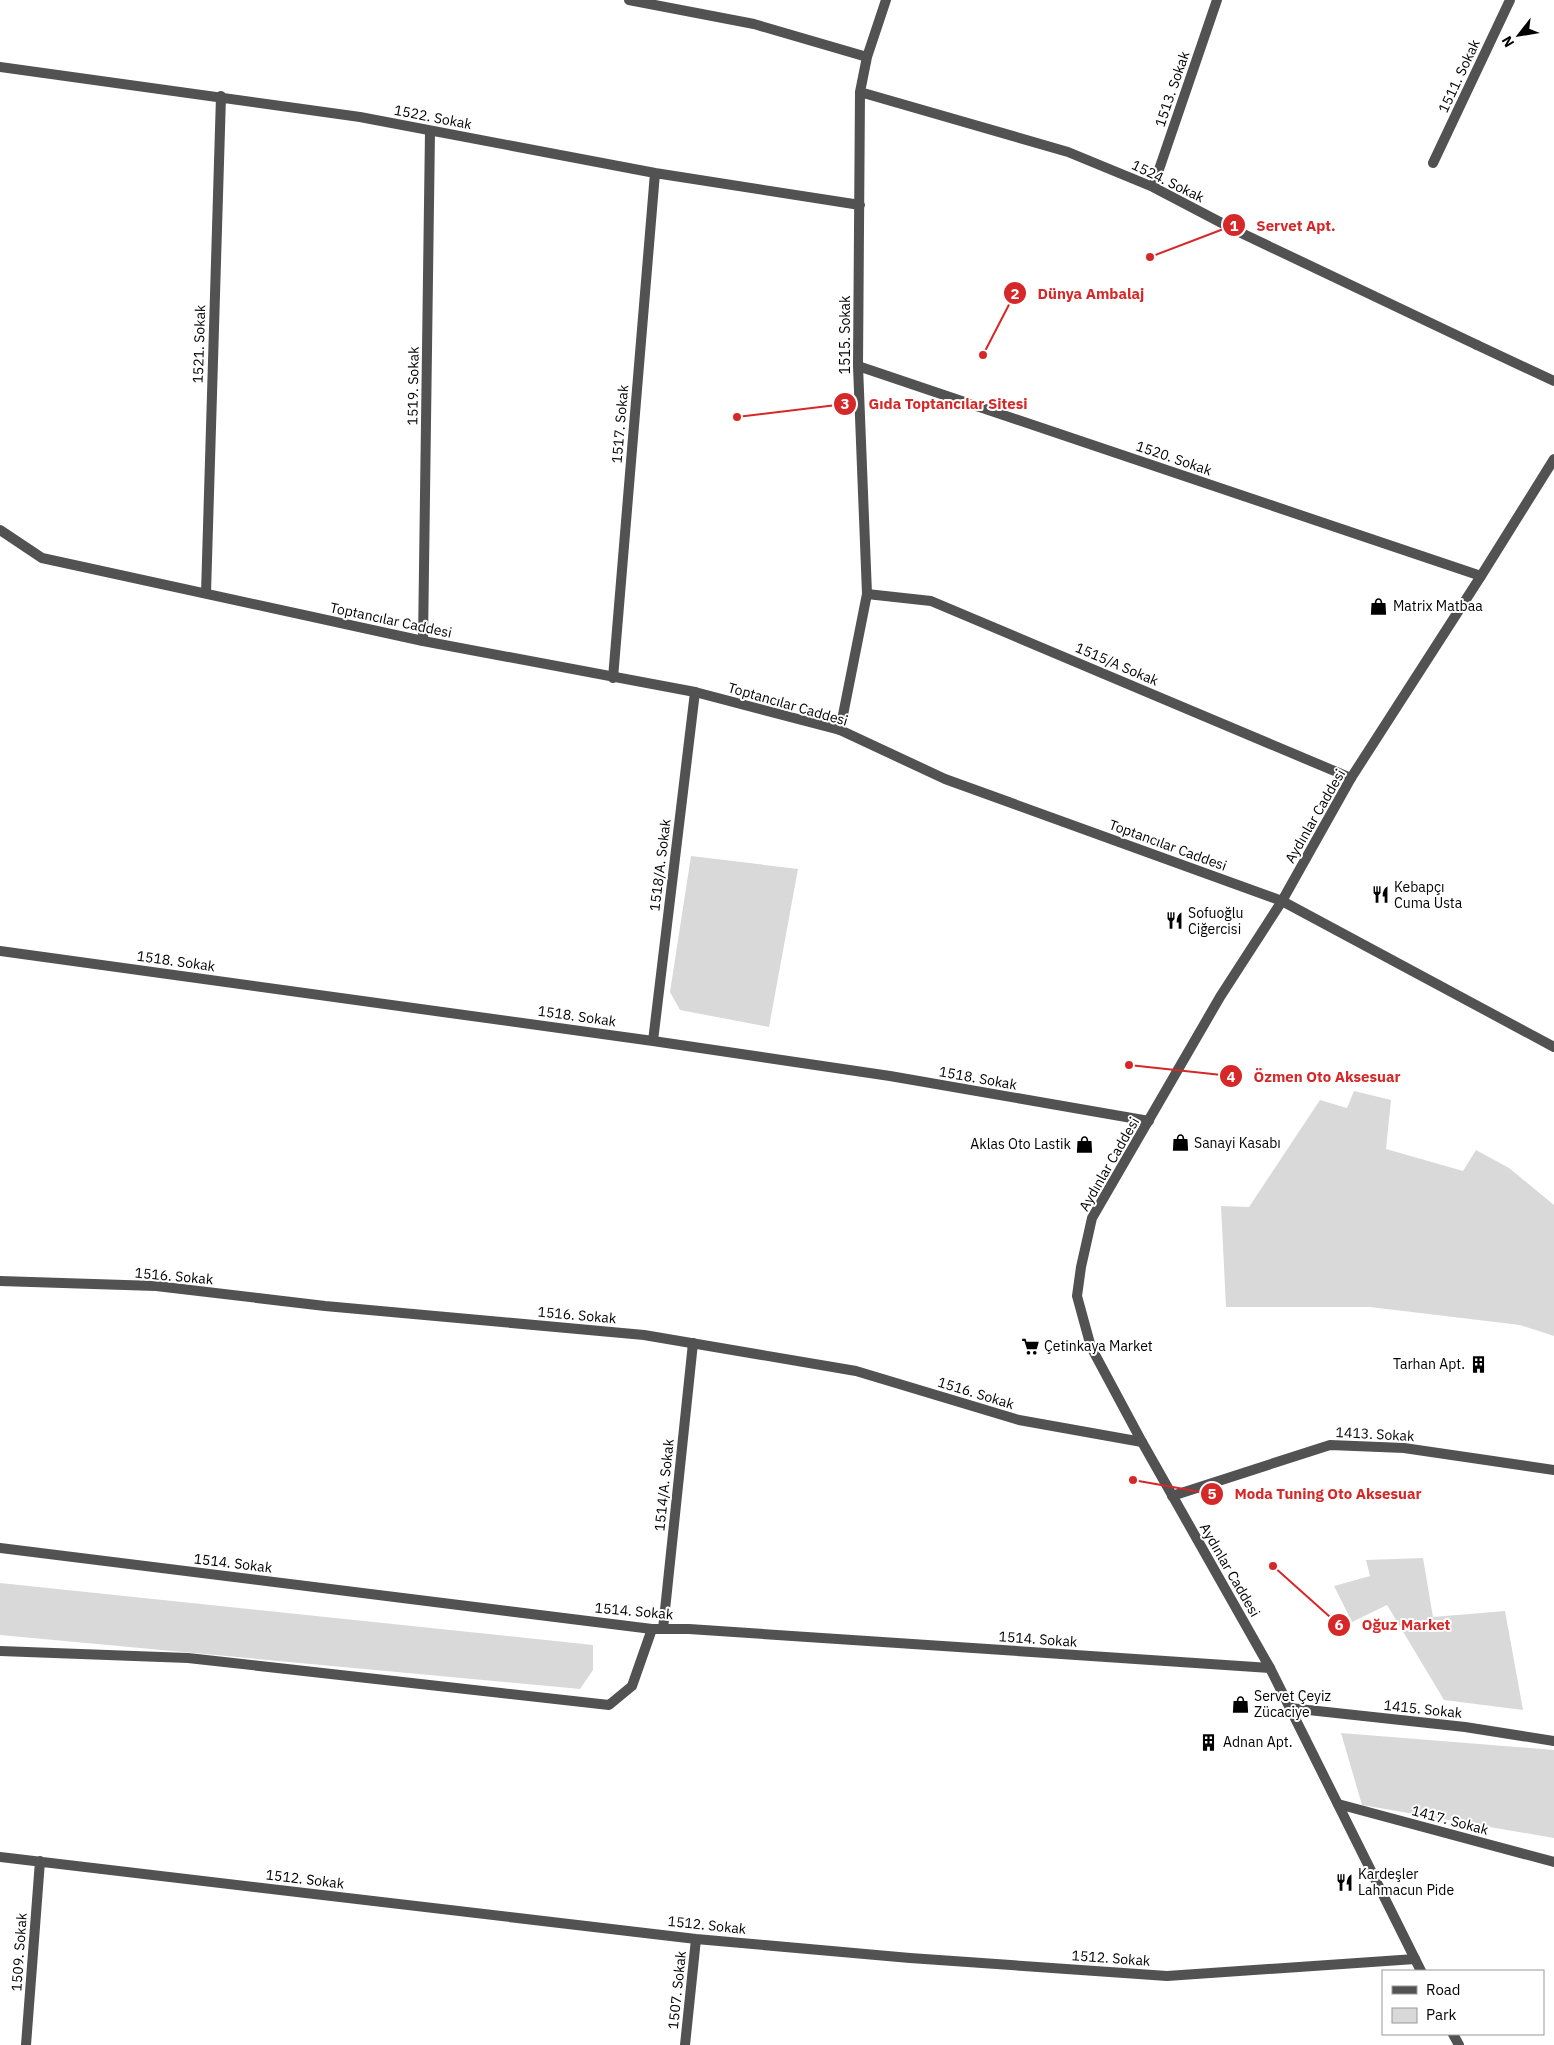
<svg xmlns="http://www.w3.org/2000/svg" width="1554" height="2045" font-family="'IBM Plex Sans',sans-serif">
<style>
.green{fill:#d9d9d9}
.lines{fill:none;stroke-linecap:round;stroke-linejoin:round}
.pedestrian{stroke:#525252;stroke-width:10}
.minor{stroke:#525252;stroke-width:10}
.tertiary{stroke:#525252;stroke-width:10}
.labels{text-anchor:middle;stroke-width:4;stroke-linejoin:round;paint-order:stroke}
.street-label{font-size:14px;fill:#000;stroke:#fff}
.poi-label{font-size:14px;fill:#000;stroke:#fff;text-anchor:start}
.leader{fill:none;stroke:#d62828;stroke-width:2}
.callout-dot{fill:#d62828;stroke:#fff;stroke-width:2}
.mark-label{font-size:15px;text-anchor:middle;font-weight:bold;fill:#fff}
.callout-label{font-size:15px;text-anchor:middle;font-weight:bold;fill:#d62828;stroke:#fff;stroke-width:4;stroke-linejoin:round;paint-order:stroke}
</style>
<rect width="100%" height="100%" fill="#fff"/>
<!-- green -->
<path class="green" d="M691,856L798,869L769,1027L680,1010L670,992Z
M1354,1091L1391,1100L1386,1149L1463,1171L1476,1150L1509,1168L1554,1205V1336L1520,1325L1370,1307H1226L1221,1206L1249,1207L1320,1100L1347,1108Z
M1423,1558L1433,1617L1505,1611L1523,1710L1444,1700L1387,1605L1352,1622L1334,1586L1370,1576L1366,1560Z
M0,1583L593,1645V1670L580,1689L0,1635Z
M1341,1733L1554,1750V1838L1362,1805Z"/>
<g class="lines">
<!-- pedestrian -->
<path class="pedestrian" d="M1477,345L1554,381
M663,1629L693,1343"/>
<!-- minor -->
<path class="minor" d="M629,0L754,24L867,57
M0,67L360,117L655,173L860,205
M860,92L1068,152L1153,187L1237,231L1477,345
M1433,163L1510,0
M1153,187L1217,0
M858,366L1481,576
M206,593L221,96
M867,594L931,601L1351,778
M423,641L430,131
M613,678L655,173
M840,730L867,594L858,366L860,92L867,57L886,0
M0,951L653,1041L890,1076L1149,1121
M653,1041L695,692
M0,1281L156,1286L325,1306L644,1335L856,1371L1019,1420L1142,1442
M1172,1496L1330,1445L1404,1448L1554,1470
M0,1548L652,1629H689L1270,1668
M0,1651L188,1658L609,1705L632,1686L652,1629
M1290,1708L1465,1727L1554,1741
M1338,1804L1554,1862
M0,1857L696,1939L910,1958L1167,1976L1415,1959
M26,2045L40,1861
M685,2045L696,1939"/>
<!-- tertiary -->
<path class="tertiary" d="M0,530L42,558L423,641L695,692L840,730L945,779L1282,901L1554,1047
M1421,1971L1270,1668L1142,1442L1091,1347L1077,1296L1081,1267L1092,1218L1220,997L1282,901L1351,778L1481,576L1554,459
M1453,2034L1459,2045"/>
</g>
<!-- icons -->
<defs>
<symbol id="shop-bare" viewBox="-9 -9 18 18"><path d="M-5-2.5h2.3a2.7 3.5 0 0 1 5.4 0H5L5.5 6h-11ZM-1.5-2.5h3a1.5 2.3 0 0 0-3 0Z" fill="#000" stroke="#fff" stroke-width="2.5" paint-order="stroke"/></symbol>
<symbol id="restaurant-bare" viewBox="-9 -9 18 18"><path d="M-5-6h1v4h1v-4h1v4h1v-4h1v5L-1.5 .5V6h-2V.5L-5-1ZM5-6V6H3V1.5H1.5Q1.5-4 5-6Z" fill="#000" stroke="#fff" stroke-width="2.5" paint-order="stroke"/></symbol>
<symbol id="supermarket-bare" viewBox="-9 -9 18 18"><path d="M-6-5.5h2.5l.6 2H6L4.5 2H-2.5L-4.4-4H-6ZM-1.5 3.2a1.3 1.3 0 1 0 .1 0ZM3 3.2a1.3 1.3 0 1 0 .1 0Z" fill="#000" stroke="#fff" stroke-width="2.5" paint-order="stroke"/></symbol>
<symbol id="building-bare" viewBox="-9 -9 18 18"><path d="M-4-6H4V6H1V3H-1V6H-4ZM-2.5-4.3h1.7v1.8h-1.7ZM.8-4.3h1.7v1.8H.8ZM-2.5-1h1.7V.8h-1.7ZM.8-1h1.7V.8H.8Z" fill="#000" stroke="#fff" stroke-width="2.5" paint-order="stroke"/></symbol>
</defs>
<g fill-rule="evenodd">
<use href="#shop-bare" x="1366" y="594" width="25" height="25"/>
<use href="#restaurant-bare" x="1368" y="882" width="25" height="25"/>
<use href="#restaurant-bare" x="1162" y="908" width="25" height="25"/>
<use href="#shop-bare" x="1168" y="1130" width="25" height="25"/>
<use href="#shop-bare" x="1072" y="1132" width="25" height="25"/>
<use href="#supermarket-bare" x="1018" y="1334" width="25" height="25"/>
<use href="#building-bare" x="1466" y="1352" width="25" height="25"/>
<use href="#shop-bare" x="1228" y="1692" width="25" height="25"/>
<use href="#building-bare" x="1196" y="1730" width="25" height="25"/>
<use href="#restaurant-bare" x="1332" y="1870" width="25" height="25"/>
</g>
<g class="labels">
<!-- street labels -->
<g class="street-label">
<text transform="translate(1459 76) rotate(-65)" y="5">1511. Sokak</text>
<text transform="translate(1172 89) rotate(-71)" y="5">1513. Sokak</text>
<text transform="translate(433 117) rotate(11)" y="5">1522. Sokak</text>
<text transform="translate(1168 181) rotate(26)" y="5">1524. Sokak</text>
<text transform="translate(845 335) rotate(-90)" y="5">1515. Sokak</text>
<text transform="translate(199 344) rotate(-88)" y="5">1521. Sokak</text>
<text transform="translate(413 386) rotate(-89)" y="5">1519. Sokak</text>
<text transform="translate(620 424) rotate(-85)" y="5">1517. Sokak</text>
<text transform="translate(1174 458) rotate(19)" y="5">1520. Sokak</text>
<text transform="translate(391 620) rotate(12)" y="5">Toptancılar Caddesi</text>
<text transform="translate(1117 664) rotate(23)" y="5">1515/A Sokak</text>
<text transform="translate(788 704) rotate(16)" y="5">Toptancılar Caddesi</text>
<text transform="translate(1315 816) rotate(-60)" y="5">Aydınlar Caddesi</text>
<text transform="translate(1168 845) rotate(20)" y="5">Toptancılar Caddesi</text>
<text transform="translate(660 865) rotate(-83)" y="5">1518/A. Sokak</text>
<text transform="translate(176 961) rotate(8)" y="5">1518. Sokak</text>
<text transform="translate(577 1016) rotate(8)" y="5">1518. Sokak</text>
<text transform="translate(978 1078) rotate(10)" y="5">1518. Sokak</text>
<text transform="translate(1109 1164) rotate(-60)" y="5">Aydınlar Caddesi</text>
<text transform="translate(174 1276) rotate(5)" y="5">1516. Sokak</text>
<text transform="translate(577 1315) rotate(5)" y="5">1516. Sokak</text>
<text transform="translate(976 1393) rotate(17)" y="5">1516. Sokak</text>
<text transform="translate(1375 1434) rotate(3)" y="5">1413. Sokak</text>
<text transform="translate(664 1485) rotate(-84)" y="5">1514/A. Sokak</text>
<text transform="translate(233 1563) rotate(7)" y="5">1514. Sokak</text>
<text transform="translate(1230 1570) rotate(60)" y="5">Aydınlar Caddesi</text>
<text transform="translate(634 1611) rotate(5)" y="5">1514. Sokak</text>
<text transform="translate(1038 1639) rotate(4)" y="5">1514. Sokak</text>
<text transform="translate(1423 1709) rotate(6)" y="5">1415. Sokak</text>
<text transform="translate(1450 1820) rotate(15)" y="5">1417. Sokak</text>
<text transform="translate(305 1879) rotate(7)" y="5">1512. Sokak</text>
<text transform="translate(707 1925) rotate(6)" y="5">1512. Sokak</text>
<text transform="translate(19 1952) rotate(-86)" y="5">1509. Sokak</text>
<text transform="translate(1111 1958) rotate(4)" y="5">1512. Sokak</text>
<text transform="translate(677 1990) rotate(-84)" y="5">1507. Sokak</text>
</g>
<!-- poi labels -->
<g class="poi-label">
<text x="1393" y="611">Matrix Matbaa</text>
<text x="1394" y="892">Kebapçı<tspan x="1394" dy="16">Cuma Usta</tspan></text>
<text x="1188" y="918">Sofuoğlu<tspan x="1188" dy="16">Ciğercisi</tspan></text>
<text x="1194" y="1148">Sanayi Kasabı</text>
<text x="1071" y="1149" text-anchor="end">Aklas Oto Lastik</text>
<text x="1044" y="1351">Çetinkaya Market</text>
<text x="1465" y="1369" text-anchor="end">Tarhan Apt.</text>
<text x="1254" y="1701">Servet Çeyiz<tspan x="1254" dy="16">Zücaciye</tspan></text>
<text x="1223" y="1747">Adnan Apt.</text>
<text x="1358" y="1879">Kardeşler<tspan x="1358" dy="16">Lahmacun Pide</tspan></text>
</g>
</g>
<!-- callouts -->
<path class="leader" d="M1150 257L1234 225M983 355L1015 293M737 417L845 404M1129 1065L1231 1076M1133 1480L1212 1494M1273 1566L1339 1625"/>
<g class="callout-dot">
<circle cx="1150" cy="257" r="5"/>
<circle cx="983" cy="355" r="5"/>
<circle cx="737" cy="417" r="5"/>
<circle cx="1129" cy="1065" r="5"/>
<circle cx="1133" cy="1480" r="5"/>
<circle cx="1273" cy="1566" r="5"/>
<circle cx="1234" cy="225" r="12"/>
<circle cx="1015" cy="293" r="12"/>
<circle cx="845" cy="404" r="12"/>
<circle cx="1231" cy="1076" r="12"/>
<circle cx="1212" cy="1494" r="12"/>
<circle cx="1339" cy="1625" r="12"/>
</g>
<g class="mark-label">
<text x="1234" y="231">1</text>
<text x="1015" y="299">2</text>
<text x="845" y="409">3</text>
<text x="1231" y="1082">4</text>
<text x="1212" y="1499">5</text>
<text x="1339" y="1630">6</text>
</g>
<g class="callout-label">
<text x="1296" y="231">Servet Apt.</text>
<text x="1091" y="299">Dünya Ambalaj</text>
<text x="948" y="409">Gıda Toptancılar Sitesi</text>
<text x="1327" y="1082">Özmen Oto Aksesuar</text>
<text x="1328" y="1499">Moda Tuning Oto Aksesuar</text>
<text x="1406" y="1630">Oğuz Market</text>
</g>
<!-- legend -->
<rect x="1382" y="1970" width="162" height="65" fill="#ffffff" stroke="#999999"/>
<rect x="1392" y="1986" width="25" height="8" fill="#525252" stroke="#999999"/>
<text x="1426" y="1995" font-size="15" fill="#000000">Road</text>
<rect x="1392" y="2008" width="25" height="15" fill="#d9d9d9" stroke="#999999"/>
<text x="1426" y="2020" font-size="15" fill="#000000">Park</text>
<!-- north arrow -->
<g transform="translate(1519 35) rotate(239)" stroke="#ffffff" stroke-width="4" paint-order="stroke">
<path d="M0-4L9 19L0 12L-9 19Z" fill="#000000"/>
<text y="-8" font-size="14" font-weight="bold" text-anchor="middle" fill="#000000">N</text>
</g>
</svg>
